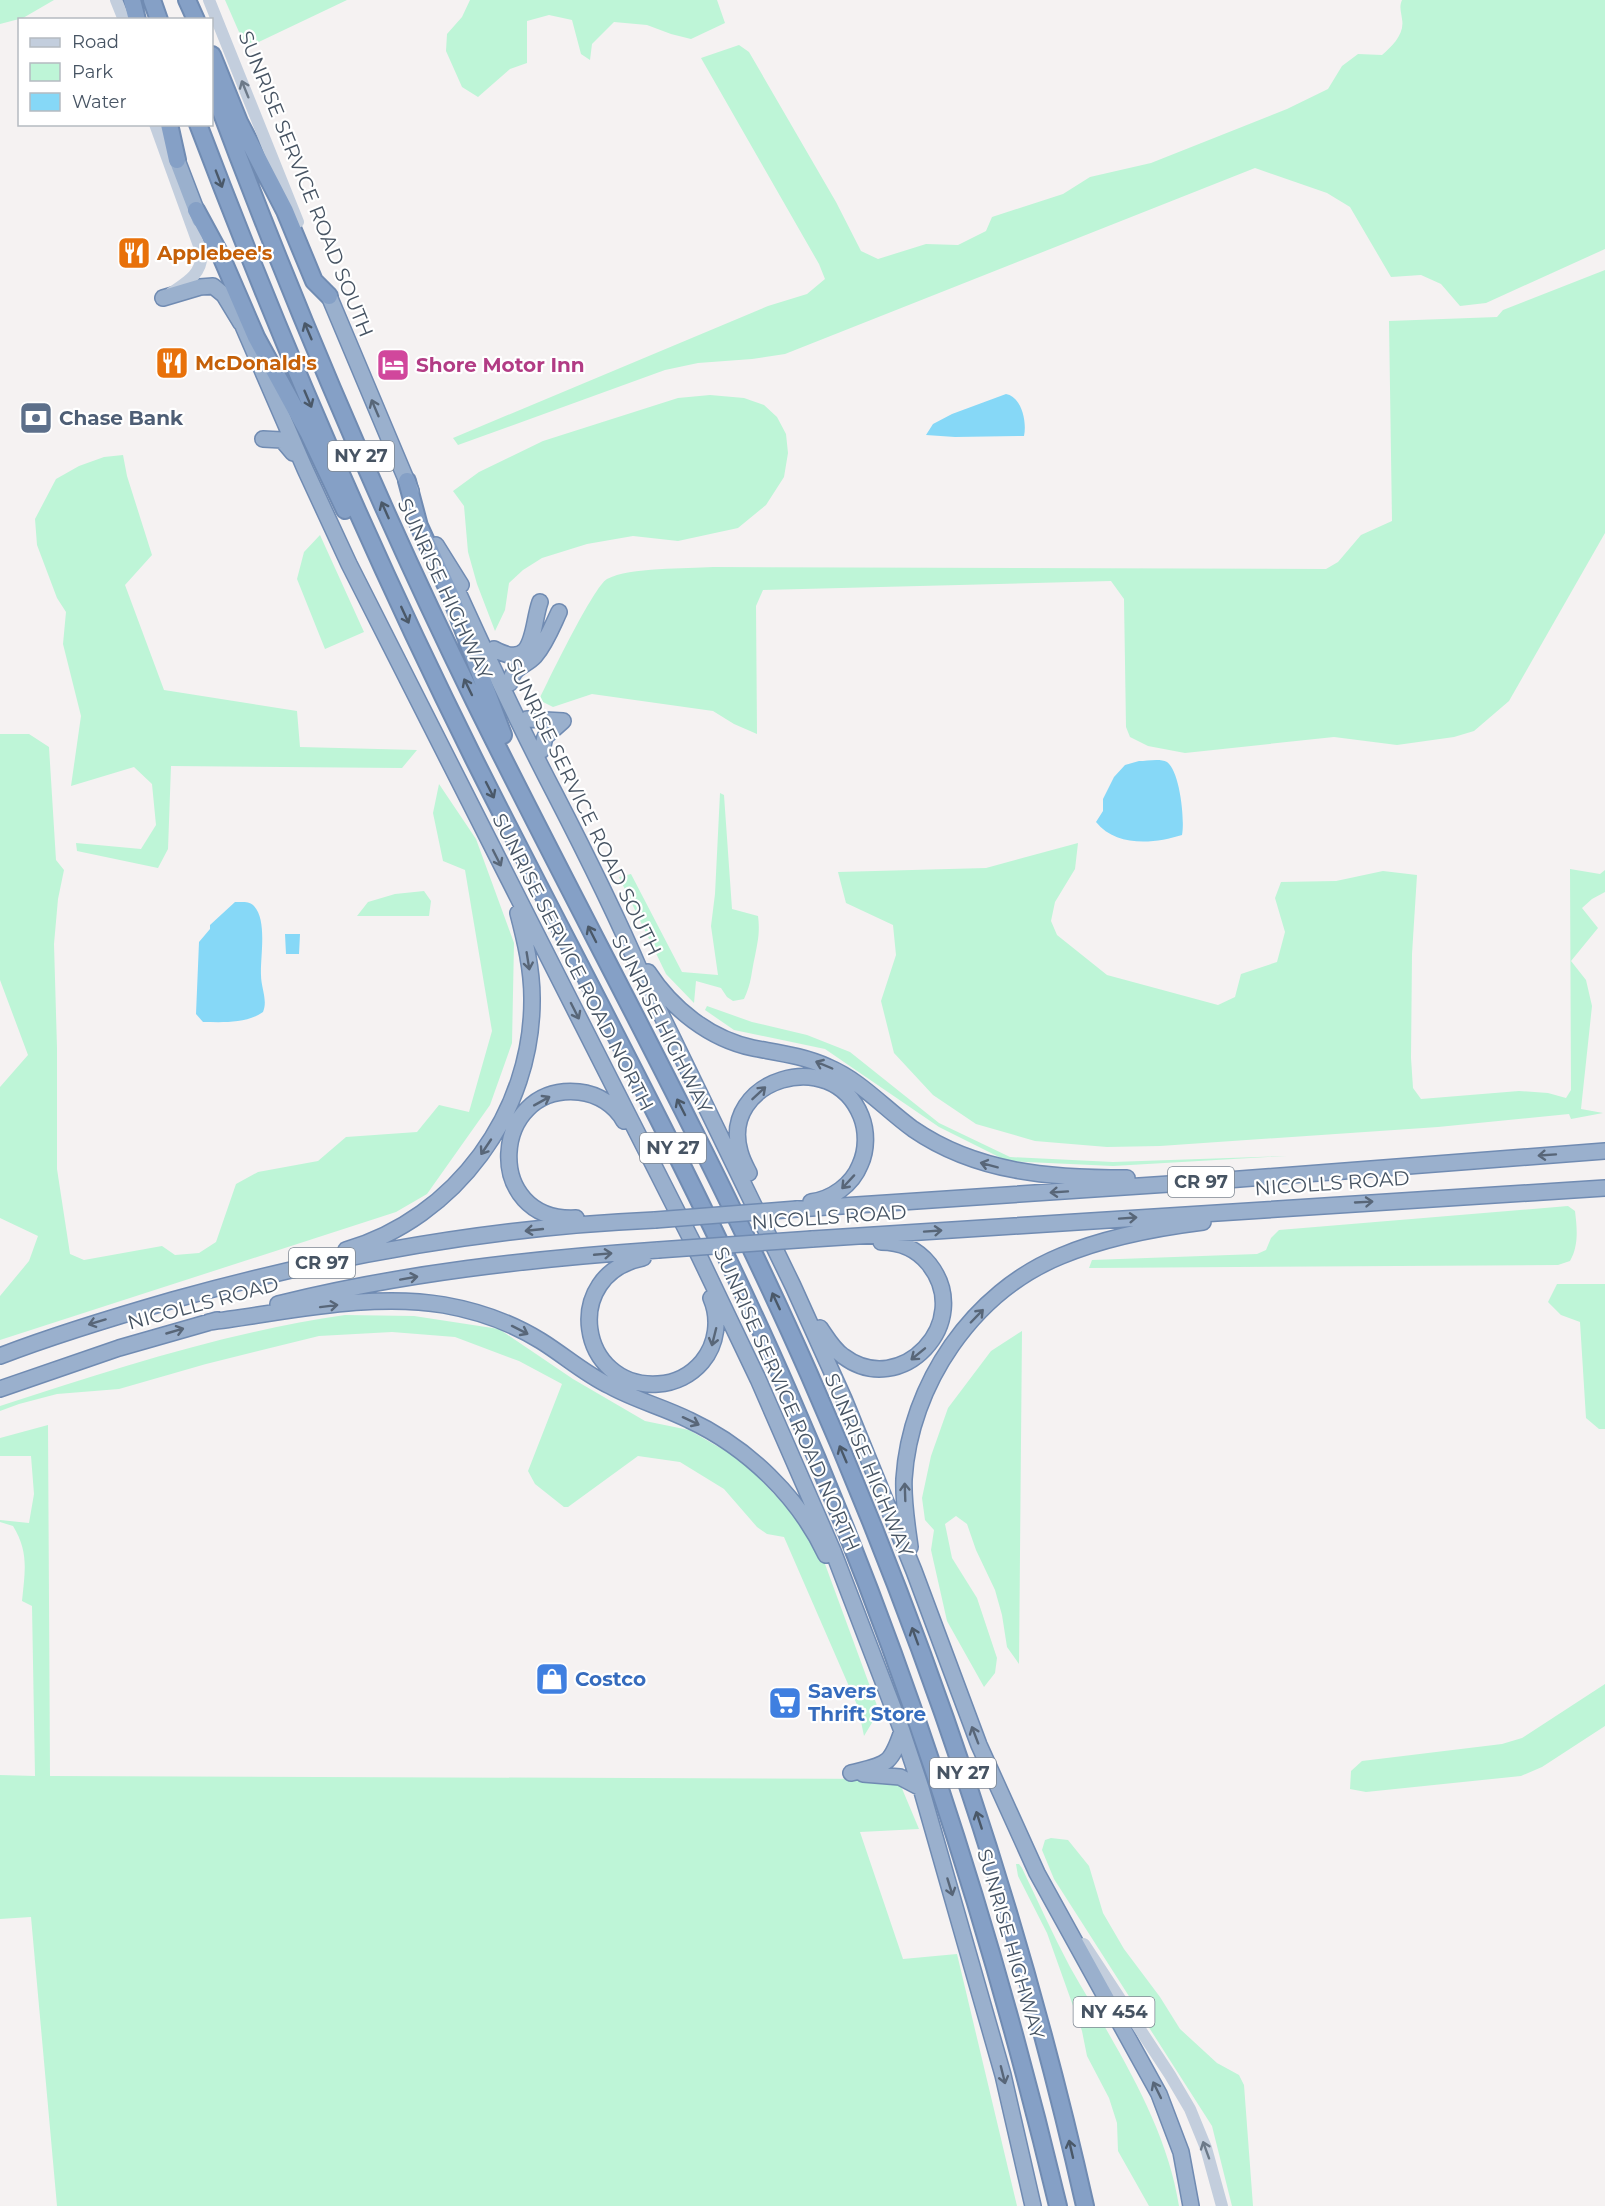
<svg xmlns="http://www.w3.org/2000/svg" width="1605" height="2206" font-family="Montserrat,sans-serif">
<style>
.green{fill:#bef5d7}
.water{fill:#86d8f7}
.lines{fill:none;stroke-linecap:round;stroke-linejoin:round}
.trunk-casing{stroke:#708bb2;stroke-width:18}
.motorway-casing{stroke:#708bb2;stroke-width:20}
.secondary{stroke:#c3cedd;stroke-width:12}
.trunk{stroke:#9ab0cd;stroke-width:15}
.motorway{stroke:#85a0c6;stroke-width:16}
.trunk-bridge-casing{stroke:#708bb2;stroke-width:18;stroke-linecap:butt}
.trunk-bridge{stroke:#9ab0cd;stroke-width:15}
.oneway{stroke:#6c7988}
.oneway2{stroke:#4a5868}
.oneway3{stroke:#586678}
.labels{text-anchor:middle;stroke-width:4.5;stroke-linejoin:round;paint-order:stroke}
.shield{fill:#fff;stroke:#7e8792;stroke-width:1.5}
.shield-label{font-size:18px;font-weight:bold;fill:#475463}
.street-label{font-size:20px;fill:#475463;stroke:#fff}
.food-label{font-size:20px;font-weight:bold;fill:#c56008;stroke:#fff;text-anchor:start}
.hotel-label{font-size:20px;font-weight:bold;fill:#b23c85;stroke:#fff;text-anchor:start}
.service-label{font-size:20px;font-weight:bold;fill:#4e5e75;stroke:#fff;text-anchor:start}
.shop-label{font-size:20px;font-weight:bold;fill:#366cbe;stroke:#fff;text-anchor:start}
</style>
<rect width="100%" height="100%" fill="#f5f2f2"/>
<!-- green -->
<path class="green" d="M0,0H54L23,18L0,24Z
M225,0H347L246,48Z
M470,0H717L725,23L691,39L671,34L647,25L614,22L592,44L590,60L581,54L572,20L549,15L527,21V63L510,69L478,97L462,87L446,51L447,34L462,17Z
M1402,0H1605V249L1486,303L1460,306L1441,284L1421,275L1391,277L1350,207L1327,193L1255,168L785,354L752,359L698,363L665,370L458,445L453,438L768,306L807,294L825,279L819,264L701,58L739,45L749,52L836,202L861,251L878,259L926,244L958,245L986,231L992,217L1063,194L1090,177L1151,163L1287,109L1328,89L1342,66L1358,54L1382,55C1392,46 1405,34 1402,19C1401,11 1399,7 1402,0Z
M1605,270V533L1509,701L1474,731L1454,737L1397,745L1334,737L1185,753L1148,746L1130,737L1126,727L1124,599L1111,581L763,590L756,606L757,734L734,724L713,711L592,694L553,707L539,700C548,681 594,586 607,579C630,567 686,569 713,567L1326,569L1338,562L1361,535L1392,521L1389,321L1497,317L1503,310Z
M710,395L744,398L764,405L777,417L786,434L788,453L784,477L766,505L738,528L678,541L633,536L587,544L542,558L523,570L509,583L505,610L495,631L477,584L468,552L464,506L453,491L479,472L543,441L678,398Z
M123,455L127,476L152,555L125,585L164,690L297,711L300,747L417,750L402,768L171,766L168,849L158,868L77,851L76,843L141,849L156,825L152,784L134,767L71,786L81,716L63,644L66,612L57,598L37,545L35,519L56,479L79,466L104,457Z
M320,535L364,632L325,649L297,579L304,552Z
M0,734H29L49,747L56,860L64,870L58,899L54,944L57,1048V1169L70,1254L84,1260L162,1246L175,1255L199,1253L216,1242L236,1184L258,1172L318,1161L346,1137L417,1132L439,1105L469,1112L492,1031L465,870L443,861L433,813L439,784L476,839L514,943L512,1043L490,1105L427,1194L396,1212L0,1340V1296L29,1261L38,1236L0,1218V1087L28,1055L0,980Z
M720,793L724,795L732,909L758,916C760,932 758,940 755,956C751,973 752,982 744,999L733,1001L727,997L721,988L696,981L694,1003L666,974L619,877L631,874L682,972L718,975L711,926L715,894Z
M1078,843L1075,869L1055,902L1051,921L1057,935L1107,975L1218,1005L1235,997L1241,974L1277,962L1285,932L1275,898L1281,882L1336,881L1383,871L1417,875L1412,954L1411,1058L1413,1088L1421,1099L1519,1091L1548,1093L1566,1098L1571,1090L1570,869L1600,874L1605,870V892L1592,899L1582,908L1598,928L1571,961L1586,980L1592,1006L1581,1109L1603,1113L1571,1119L1569,1114L1438,1127L1160,1146L1107,1147L1035,1141L976,1124L933,1095L894,1053L881,1001L896,955L893,925L846,903L838,872L986,868Z
M424,891L431,901L429,916H357L368,902L395,894Z
M707,1006L752,1022L807,1035L850,1052L939,1123L1010,1157L1113,1162L1287,1156L1113,1166L1007,1161L939,1127L825,1049L734,1030L705,1010Z
M1568,1206L1575,1211C1577,1228 1579,1245 1570,1261L1558,1265L1089,1268L1092,1260L1257,1254L1266,1250L1271,1238L1279,1230Z
M1557,1284H1605V1429H1599L1586,1418L1580,1322L1561,1315L1548,1302Z
M345,1315L414,1316L499,1329L573,1379L645,1421L689,1430L743,1461L793,1514L825,1564L879,1711L864,1736L858,1707L784,1537L767,1534L757,1527L724,1489L680,1462L638,1456L568,1507H564L535,1484L528,1471L562,1384L519,1361L455,1337L392,1332L319,1336L206,1364L119,1389L57,1394L19,1404L0,1411V1406C113,1369 227,1332 345,1315Z
M1022,1331L1019,1664L1007,1647L1002,1615L995,1590L976,1550L967,1524L956,1516L945,1524L952,1558L977,1598L997,1658L995,1673L984,1687L947,1621L931,1550L934,1530L925,1520L922,1498L931,1456L948,1408L991,1351Z
M48,1425L50,1776L898,1779L919,1829L860,1832L903,1959L957,1954L1017,2206H57L31,1917L0,1919V1775L35,1776L32,1606L22,1601C25,1571 29,1552 13,1526L0,1522V1520L29,1523L34,1494L31,1456H0V1438Z
M1605,1684V1726L1542,1767L1521,1776L1366,1792L1350,1789L1351,1771L1362,1761L1502,1744L1522,1738Z
M1051,1838L1068,1840L1089,1866L1103,1913L1124,1949L1160,1997L1180,2029L1217,2063L1239,2075L1244,2085L1253,2206H1232L1212,2126L1054,1879L1042,1850L1045,1840Z
M1016,1864H1019L1022,1868C1038,1901 1053,1935 1070,1967C1112,2041 1166,2121 1179,2206H1149L1118,2151L1117,2123L1109,2098L1087,2056L1082,2031L1047,1933L1018,1876Z"/>
<!-- water -->
<path class="water" d="M1006,394C1022,397 1027,422 1024,436L955,437L926,435L933,424L952,414Z
M1139,761C1147,761 1160,758 1167,762C1180,771 1185,821 1182,835C1154,844 1116,847 1096,822L1103,811V799L1114,777L1125,765Z
M235,902C241,902 249,901 253,905C268,919 260,957 261,975C261,988 268,1000 263,1012C246,1024 223,1022 203,1022L196,1014L199,942L210,929V925Z
M285,934H300L299,954H286Z"/>
<g class="lines">
<defs>
<path id="trunk" d="M177,160L200,220
M329,296L411,491
M163,298L200,287L213,286L224,295L241,323
M243,326L305,469L349,564L692,1241L758,1379L833,1551L902,1731L921,1788L1003,2075L1033,2206
M263,439L282,440L293,453
M436,545L461,585
M452,579C484,650 518,723 554,792C585,852 615,912 641,973L793,1286L844,1399L914,1571L979,1745L1037,1873L1159,2094L1181,2152L1191,2206
M494,649C536,672 531,627 540,602
M510,683C512,667 526,666 535,656C546,643 552,627 559,612
M527,719L563,721
M542,750L545,737L563,721
M648,972C672,1009 710,1039 753,1048C779,1053 804,1056 828,1067C861,1081 884,1108 913,1129C977,1173 1051,1178 1127,1178
M749,1173C746,1167 742,1160 740,1152C719,1080 832,1044 861,1116C867,1131 867,1150 860,1165C852,1185 832,1199 811,1202
M797,1209L1214,1181L1605,1151
M576,1218C482,1223 490,1083 579,1092C598,1094 615,1105 624,1121
M812,1239L1605,1188
M346,1250C456,1218 533,1112 532,998C532,969 525,940 518,913
M643,1258C561,1274 578,1389 658,1384C675,1383 691,1375 702,1362C717,1344 720,1319 711,1298
M278,1304C402,1273 530,1259 658,1250
M209,1322C284,1313 369,1292 444,1305C478,1311 512,1323 541,1341C565,1356 585,1374 610,1386C635,1400 663,1407 689,1420C747,1447 799,1497 826,1555
M820,1328C827,1338 833,1349 843,1356C901,1400 975,1322 929,1264C917,1249 900,1242 881,1242
M0,1356C57,1334 114,1317 173,1300C330,1256 492,1227 655,1220
M0,1389L119,1348L217,1320
M910,1547C907,1524 903,1502 904,1479C910,1384 973,1292 1061,1256C1106,1237 1155,1228 1203,1222
M851,1773C886,1764 890,1767 902,1731
M863,1774L900,1777L921,1788"/>
<path id="motorway" d="M132,0L137,20
M152,0L159,20
M187,0L196,20
M212,55L239,122L285,211L314,281L329,296
M212,87C290,296 377,502 475,702C586,927 708,1145 809,1374C927,1642 1021,1921 1085,2206
M169,124L177,160
M198,124C280,340 371,552 474,759C579,968 693,1174 787,1389C903,1653 991,1926 1058,2206
M196,210L221,256L256,337L309,434L345,510
M407,481L419,526L450,594L503,735"/>
</defs>
<!-- trunk casing -->
<use href="#trunk" class="trunk-casing"/>
<!-- motorway casing -->
<use href="#motorway" class="motorway-casing"/>
<!-- secondary -->
<path class="secondary" d="M116,0L124,20
M209,0L298,222
M155,124L202,254C201,275 187,282 171,293
M1084,1944L1170,2075L1190,2109L1206,2148L1222,2206"/>
<!-- trunk -->
<use href="#trunk" class="trunk"/>
<!-- motorway -->
<use href="#motorway" class="motorway"/>
<defs>
<path id="trunk-bridge" d="M655,1220L797,1209
M658,1250L812,1239"/>
</defs>
<!-- trunk-bridge casing -->
<use href="#trunk-bridge" class="trunk-bridge-casing"/>
<!-- trunk-bridge -->
<use href="#trunk-bridge" class="trunk-bridge"/>
</g>
<!-- one-way arrows -->
<defs><path id="oneway-shaft" d="M-6 0H5M1.5-3L5.5 0L1.5 3" fill="none" stroke-width="1.6" stroke-linecap="round" stroke-linejoin="round" transform="scale(1.5)"/></defs>
<g class="oneway">
<use href="#oneway-shaft" transform="translate(245 89) rotate(-112)"/>
<use href="#oneway-shaft" transform="translate(1206 2150) rotate(-110)"/>
</g>
<g class="oneway2">
<use href="#oneway-shaft" transform="translate(219 179) rotate(69)"/>
<use href="#oneway-shaft" transform="translate(308 331) rotate(-113)"/>
<use href="#oneway-shaft" transform="translate(308 399) rotate(67)"/>
<use href="#oneway-shaft" transform="translate(385 510) rotate(-114)"/>
<use href="#oneway-shaft" transform="translate(405 615) rotate(65)"/>
<use href="#oneway-shaft" transform="translate(468 687) rotate(-116)"/>
<use href="#oneway-shaft" transform="translate(490 790) rotate(63)"/>
<use href="#oneway-shaft" transform="translate(592 934) rotate(-117)"/>
<use href="#oneway-shaft" transform="translate(681 1107) rotate(-117)"/>
<use href="#oneway-shaft" transform="translate(776 1301) rotate(-115)"/>
<use href="#oneway-shaft" transform="translate(843 1454) rotate(-113)"/>
<use href="#oneway-shaft" transform="translate(915 1636) rotate(-110)"/>
<use href="#oneway-shaft" transform="translate(979 1820) rotate(-108)"/>
<use href="#oneway-shaft" transform="translate(1071 2149) rotate(-103)"/>
</g>
<g class="oneway3">
<use href="#oneway-shaft" transform="translate(375 408) rotate(-113)"/>
<use href="#oneway-shaft" transform="translate(497 858) rotate(63)"/>
<use href="#oneway-shaft" transform="translate(528 961) rotate(81)"/>
<use href="#oneway-shaft" transform="translate(575 1011) rotate(63)"/>
<use href="#oneway-shaft" transform="translate(824 1065) rotate(-157)"/>
<use href="#oneway-shaft" transform="translate(759 1093) rotate(-43)"/>
<use href="#oneway-shaft" transform="translate(542 1101) rotate(-29)"/>
<use href="#oneway-shaft" transform="translate(486 1147) rotate(124)"/>
<use href="#oneway-shaft" transform="translate(1547 1155) rotate(176)"/>
<use href="#oneway-shaft" transform="translate(989 1165) rotate(-165)"/>
<use href="#oneway-shaft" transform="translate(848 1182) rotate(133)"/>
<use href="#oneway-shaft" transform="translate(1059 1192) rotate(176)"/>
<use href="#oneway-shaft" transform="translate(1364 1202) rotate(-3)"/>
<use href="#oneway-shaft" transform="translate(1128 1218) rotate(-4)"/>
<use href="#oneway-shaft" transform="translate(534 1230) rotate(174)"/>
<use href="#oneway-shaft" transform="translate(933 1231) rotate(-4)"/>
<use href="#oneway-shaft" transform="translate(603 1254) rotate(-5)"/>
<use href="#oneway-shaft" transform="translate(409 1278) rotate(-10)"/>
<use href="#oneway-shaft" transform="translate(329 1306) rotate(-7)"/>
<use href="#oneway-shaft" transform="translate(977 1316) rotate(-46)"/>
<use href="#oneway-shaft" transform="translate(97 1322) rotate(163)"/>
<use href="#oneway-shaft" transform="translate(520 1330) rotate(27)"/>
<use href="#oneway-shaft" transform="translate(175 1331) rotate(-16)"/>
<use href="#oneway-shaft" transform="translate(714 1337) rotate(104)"/>
<use href="#oneway-shaft" transform="translate(918 1354) rotate(141)"/>
<use href="#oneway-shaft" transform="translate(691 1421) rotate(25)"/>
<use href="#oneway-shaft" transform="translate(905 1492) rotate(-92)"/>
<use href="#oneway-shaft" transform="translate(975 1735) rotate(-111)"/>
<use href="#oneway-shaft" transform="translate(950 1887) rotate(73)"/>
<use href="#oneway-shaft" transform="translate(1003 2075) rotate(76)"/>
<use href="#oneway-shaft" transform="translate(1157 2090) rotate(-116)"/>
</g>
<!-- icons -->
<defs>
<symbol id="restaurant-square" viewBox="-11 -11 22 22"><rect x="-9" y="-9" width="18" height="18" rx="4" fill="#e8710a" stroke="#fff"/><path d="M-5-6h1v4h1v-4h1v4h1v-4h1v5L-1.5 .5V6h-2V.5L-5-1ZM5-6V6H3V1.5H1.5Q1.5-4 5-6Z" fill="#fff"/></symbol>
<symbol id="hotel-square" viewBox="-11 -11 22 22"><rect x="-9" y="-9" width="18" height="18" rx="4" fill="#d1479c" stroke="#fff"/><path d="M-6-4.5h1.5V1H6V5H4.5V3h-9V5H-6ZM-4 0a1.8 1.8 0 1 1 3.6 0ZM.5 0V-2.5h3Q6-2.5 6 0Z" fill="#fff"/></symbol>
<symbol id="bank-square" viewBox="-11 -11 22 22"><rect x="-9" y="-9" width="18" height="18" rx="4" fill="#5c6f8a" stroke="#fff"/><path d="M-6-4H6V4H-6ZM0-2.3a2.3 2.3 0 1 0 0 4.6a2.3 2.3 0 1 0 0-4.6Z" fill="#fff"/></symbol>
<symbol id="shop-square" viewBox="-11 -11 22 22"><rect x="-9" y="-9" width="18" height="18" rx="4" fill="#3f7fe0" stroke="#fff"/><path d="M-5-2.5h2.3a2.7 3.5 0 0 1 5.4 0H5L5.5 6h-11ZM-1.5-2.5h3a1.5 2.3 0 0 0-3 0Z" fill="#fff"/></symbol>
<symbol id="supermarket-square" viewBox="-11 -11 22 22"><rect x="-9" y="-9" width="18" height="18" rx="4" fill="#3f7fe0" stroke="#fff"/><path d="M-6-5.5h2.5l.6 2H6L4.5 2H-2.5L-4.4-4H-6ZM-1.5 3.2a1.3 1.3 0 1 0 .1 0ZM3 3.2a1.3 1.3 0 1 0 .1 0Z" fill="#fff"/></symbol>
</defs>
<g fill-rule="evenodd">
<use href="#restaurant-square" x="115" y="234" width="38" height="38"/>
<use href="#restaurant-square" x="153" y="344" width="38" height="38"/>
<use href="#hotel-square" x="374" y="346" width="38" height="38"/>
<use href="#bank-square" x="17" y="399" width="38" height="38"/>
<use href="#shop-square" x="533" y="1660" width="38" height="38"/>
<use href="#supermarket-square" x="766" y="1684" width="38" height="38"/>
</g>
<g class="labels">
<!-- shield labels -->
<g class="shield">
<rect x="328" y="441" width="66" height="30" rx="4.5"/>
<rect x="640" y="1133" width="66" height="30" rx="4.5"/>
<rect x="1168" y="1167" width="66" height="30" rx="4.5"/>
<rect x="289" y="1248" width="66" height="30" rx="4.5"/>
<rect x="930" y="1758" width="66" height="30" rx="4.5"/>
<rect x="1073.5" y="1997" width="81" height="30" rx="4.5"/>
</g>
<g class="shield-label">
<text x="361" y="462">NY 27</text>
<text x="673" y="1154">NY 27</text>
<text x="1201" y="1188">CR 97</text>
<text x="322" y="1269">CR 97</text>
<text x="963" y="1779">NY 27</text>
<text x="1114" y="2018">NY 454</text>
</g>
<!-- street labels -->
<g class="street-label">
<text transform="translate(306 184) rotate(68)" y="7">SUNRISE SERVICE ROAD SOUTH</text>
<text transform="translate(445 589) rotate(65)" y="7">SUNRISE HIGHWAY</text>
<text transform="translate(584 807) rotate(64)" y="7">SUNRISE SERVICE ROAD SOUTH</text>
<text transform="translate(573 962) rotate(63)" y="7">SUNRISE SERVICE ROAD NORTH</text>
<text transform="translate(662 1024) rotate(63)" y="7">SUNRISE HIGHWAY</text>
<text transform="translate(1332 1183) rotate(-4)" y="7">NICOLLS ROAD</text>
<text transform="translate(829 1217) rotate(-4)" y="7">NICOLLS ROAD</text>
<text transform="translate(203 1303) rotate(-15)" y="7">NICOLLS ROAD</text>
<text transform="translate(787 1399) rotate(66)" y="7">SUNRISE SERVICE ROAD NORTH</text>
<text transform="translate(869 1465) rotate(67)" y="7">SUNRISE HIGHWAY</text>
<text transform="translate(1011 1944) rotate(74)" y="7">SUNRISE HIGHWAY</text>
</g>
<!-- food labels -->
<g class="food-label">
<text x="157" y="260">Applebee's</text>
<text x="195" y="370">McDonald's</text>
</g>
<!-- hotel labels -->
<g class="hotel-label">
<text x="416" y="372">Shore Motor Inn</text>
</g>
<!-- service labels -->
<g class="service-label">
<text x="59" y="425">Chase Bank</text>
</g>
<!-- shop labels -->
<g class="shop-label">
<text x="575" y="1686">Costco</text>
<text x="808" y="1698">Savers<tspan x="808" dy="23">Thrift Store</tspan></text>
</g>
</g>
<!-- legend -->
<rect x="18" y="18" width="195" height="108" fill="#ffffff" stroke="#b5bbc1" stroke-width="1.5"/>
<rect x="30" y="38" width="30" height="9" fill="#c3cedd" stroke="#b5bbc1" stroke-width="1.5"/>
<text x="72" y="48" font-size="18" fill="#475463">Road</text>
<rect x="30" y="63" width="30" height="18" fill="#bef5d7" stroke="#b5bbc1" stroke-width="1.5"/>
<text x="72" y="78" font-size="18" fill="#475463">Park</text>
<rect x="30" y="93" width="30" height="18" fill="#86d8f7" stroke="#b5bbc1" stroke-width="1.5"/>
<text x="72" y="108" font-size="18" fill="#475463">Water</text>
</svg>
